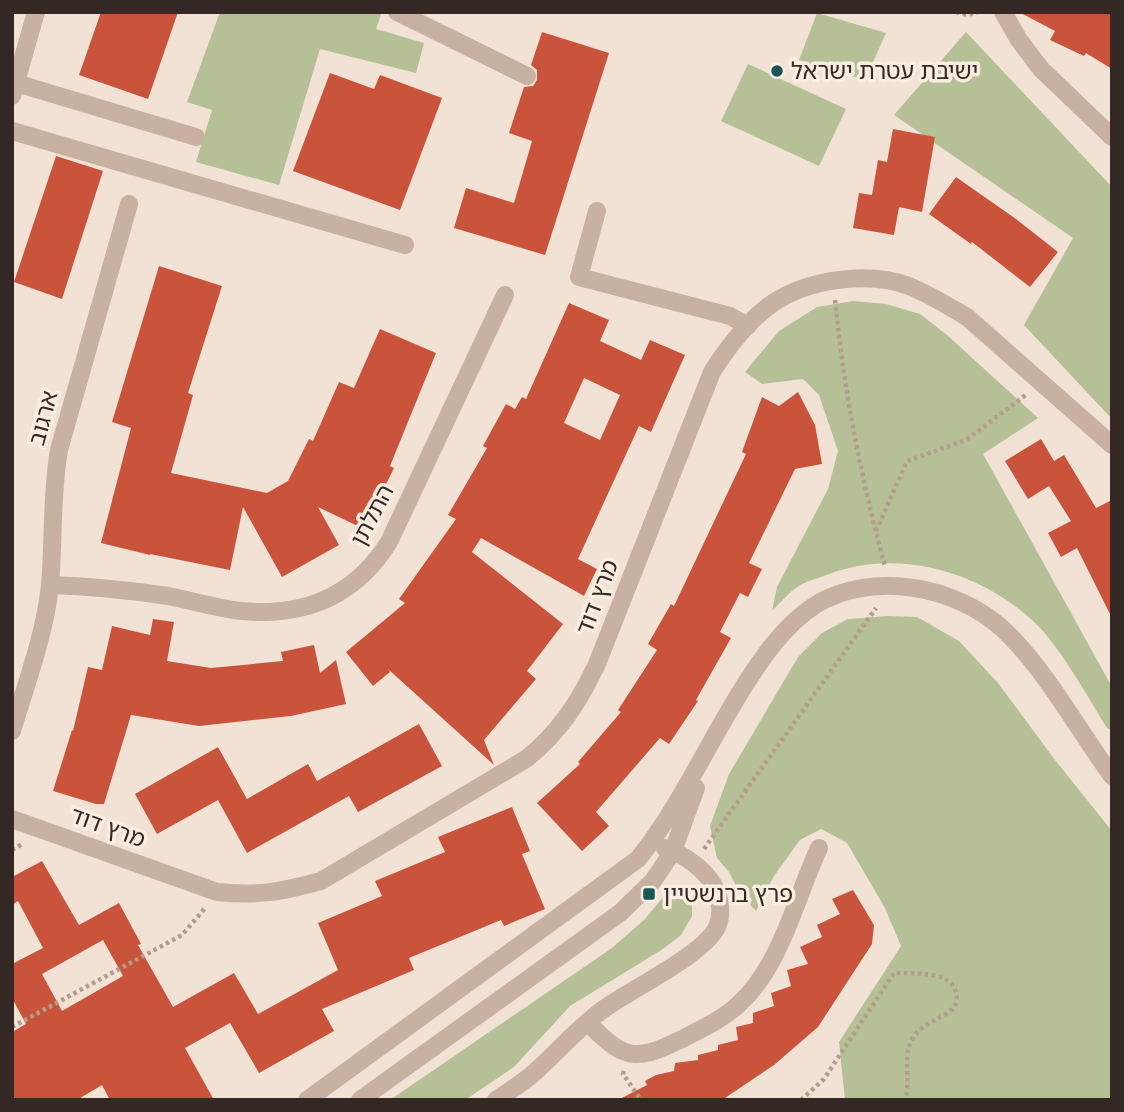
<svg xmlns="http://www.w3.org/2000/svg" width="1124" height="1112" font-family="Quicksand,'Noto Sans Hebrew',sans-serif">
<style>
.green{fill:#b5c096}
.building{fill:#ca543b;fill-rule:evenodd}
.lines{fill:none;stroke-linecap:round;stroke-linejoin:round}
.path{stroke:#b59b8c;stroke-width:4.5;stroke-dasharray:3.5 3.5;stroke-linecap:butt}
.minor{stroke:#c9b1a2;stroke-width:18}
.poi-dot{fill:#195555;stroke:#f9ede1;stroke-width:2.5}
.labels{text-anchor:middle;stroke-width:7;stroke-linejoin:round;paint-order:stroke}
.poi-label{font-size:23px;fill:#332824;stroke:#f9ede1;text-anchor:start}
.street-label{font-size:23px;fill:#332824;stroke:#f9ede1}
</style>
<rect width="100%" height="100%" fill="#f1e2d5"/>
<!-- green -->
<path class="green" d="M220,12H382L376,29L424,43L416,73L320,49L279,185L196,162L212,110L187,102Z
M817,13L886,33L865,80L799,60Z
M966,32L1112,187V419L1024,325L1073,238L894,115Z
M748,64L846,109L819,166L721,121Z
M853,301L886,304L920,314L947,335L1038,418L983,454L1112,687V731L1107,728C1087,696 1059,644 1031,619C976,570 894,547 824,576C816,579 806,581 799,586C789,592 780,603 772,611L777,587L828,489L838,451L819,395L803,379L762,384L745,372L779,331L817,307Z
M888,616L917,617L959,641L998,683L1055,760L1112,831V1100H845L839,1042L901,946L885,908L847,843L821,829L800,840L774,876L756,911L741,895L729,872L717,858L710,826L729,774L798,657L822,633L848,619Z
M672,886L685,890L692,900V916L681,935L663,949L570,1006L514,1067L465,1100H390L612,948L645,919Z"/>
<!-- building -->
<path class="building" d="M101,12H178L148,99L79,75Z
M1019,12H1112V69L1086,53L1084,56L1050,40L1055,31Z
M542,32L609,53L545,255L454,228L466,188L514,203L532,141L509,133L524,87L533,86L537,80V70L531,65Z
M330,73L374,89L380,75L442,98L400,210L293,171Z
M893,129L935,137L922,212L899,207L894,235L853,228L859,193L872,195L878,160L887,162Z
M56,156L103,171L62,299L14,282Z
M956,177L1016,219L1058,252L1030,287L972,242L971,244L929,214Z
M159,266L222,286L188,393L193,395L171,473L267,493L288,481L309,439L313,441L339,382L354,388L380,329L436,353L390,466L394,468L364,529L318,507L339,545L282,577L243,507L230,570L150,554V555L101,543L131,428L112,422Z
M569,303L609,320L600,341L641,360L650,340L685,355L651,432L639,426L578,559L597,569L584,596L481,538L472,552L563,624L527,671L536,679L484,740L494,765L388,669L390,672L373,686L346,652L405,603L399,599L456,519L448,515L487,448L483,446L506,404L515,409L522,397L526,399ZM584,378L620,395L600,440L564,423Z
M798,392L815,425L822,464L795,469L749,563L762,569L748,597L740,593L720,632L731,638L696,700L698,701L669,744L660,738L596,812L609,826L582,851L537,803L580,764L578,762L621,712L618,710L657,650L648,644L671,604L674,606L746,454L742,452L762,397L779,406Z
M1041,439L1054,461L1064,455L1096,508L1112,500V618L1077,548L1061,557L1048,533L1071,521L1049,486L1028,499L1005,461Z
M153,619L174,622L167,661L211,668L283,661L281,652L314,645L320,673L336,660L346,704L291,716L199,726L131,715L104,804H96L53,791L72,730L73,731L88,667L102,670L112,626L150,635Z
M419,724L442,766L358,812L349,796L247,853L218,800L157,834L135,794L218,747L247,799L308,764L317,781Z
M512,807L530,851L522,854L545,909L504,926L501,920L409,958L414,970L322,1009L334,1031L259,1073L230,1023L185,1048L214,1100H110L102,1085L77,1100H12V1032L26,1024L12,998V964L43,948L18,901L12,905V877L42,861L79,925L119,903L141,944L138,945L173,1007L234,973L258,1014L338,970L318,923L382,896L375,881L445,852L438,837ZM103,940L123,976L62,1011L42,974Z
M853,890L874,925L872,944L818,1027L774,1065L722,1100H618L647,1085L645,1081L656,1075L674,1071L675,1063L698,1060V1055L718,1050V1045L738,1040L736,1027L753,1023V1013L774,1006L771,993L791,986L787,970L808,964L800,947L822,937L817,925L840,914L832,899Z"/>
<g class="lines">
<!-- path -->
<path class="path" d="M956,12L967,15L978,12
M835,300C844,390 861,479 885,566
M876,531L907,461L966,440L1027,394
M704,849L876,608
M12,850L24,843
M12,1027L182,935L206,907
M624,1071L623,1074L641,1100
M801,1100L824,1079L894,973C912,974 952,970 956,993C958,1001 956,1007 949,1012C935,1022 920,1024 911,1041C903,1058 911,1081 905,1100"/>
<!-- minor -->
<path class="minor" d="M397,12L527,76
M1003,12L1019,40L1041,69L1112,137
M16,83L196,137
M12,96L36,12
M12,131L405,245
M597,211L579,277L730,316L748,326
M50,585C90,586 128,590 168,596C193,601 217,608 242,611C305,617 355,596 389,542L505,295
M12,731C26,684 45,634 50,585C54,539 51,496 59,450L129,204
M12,819L217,892C258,896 281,892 321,881L526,759C559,733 579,702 597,664L712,372C728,347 748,320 773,303C809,279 868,271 909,286C929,294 948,306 967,317L1112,445
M588,1023C623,1058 633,1063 680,1040C701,1029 722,1020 739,1004C781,966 796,897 819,848
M307,1100L638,859C686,799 714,728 758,665C775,640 798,613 826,599C887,571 967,590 1012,638C1051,679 1079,731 1112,776
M360,1100L620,913L653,881L673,851L696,788
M496,1100C509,1091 523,1083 535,1072C557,1052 577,1029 601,1011C627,991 704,955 717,927C723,914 720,898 714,886C705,869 683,854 665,848"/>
</g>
<!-- markers -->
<g class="poi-dot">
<circle cx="777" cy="71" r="7"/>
<rect x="642" y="887" width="14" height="14" rx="3.5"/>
</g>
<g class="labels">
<!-- poi labels -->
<g class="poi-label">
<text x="791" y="79">ישיבת עטרת ישראל</text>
<text x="663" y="902">פרץ ברנשטיין</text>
</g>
<!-- street labels -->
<g class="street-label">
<text transform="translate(43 418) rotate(-75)" y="8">ארגוב</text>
<text transform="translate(372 515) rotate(-62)" y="8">התלתן</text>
<text transform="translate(597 597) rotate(-69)" y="8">מרץ דוד</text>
<text transform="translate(108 827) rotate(20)" y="8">מרץ דוד</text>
</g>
</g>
<!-- border -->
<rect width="1124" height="1112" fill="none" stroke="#332824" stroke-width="28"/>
</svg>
